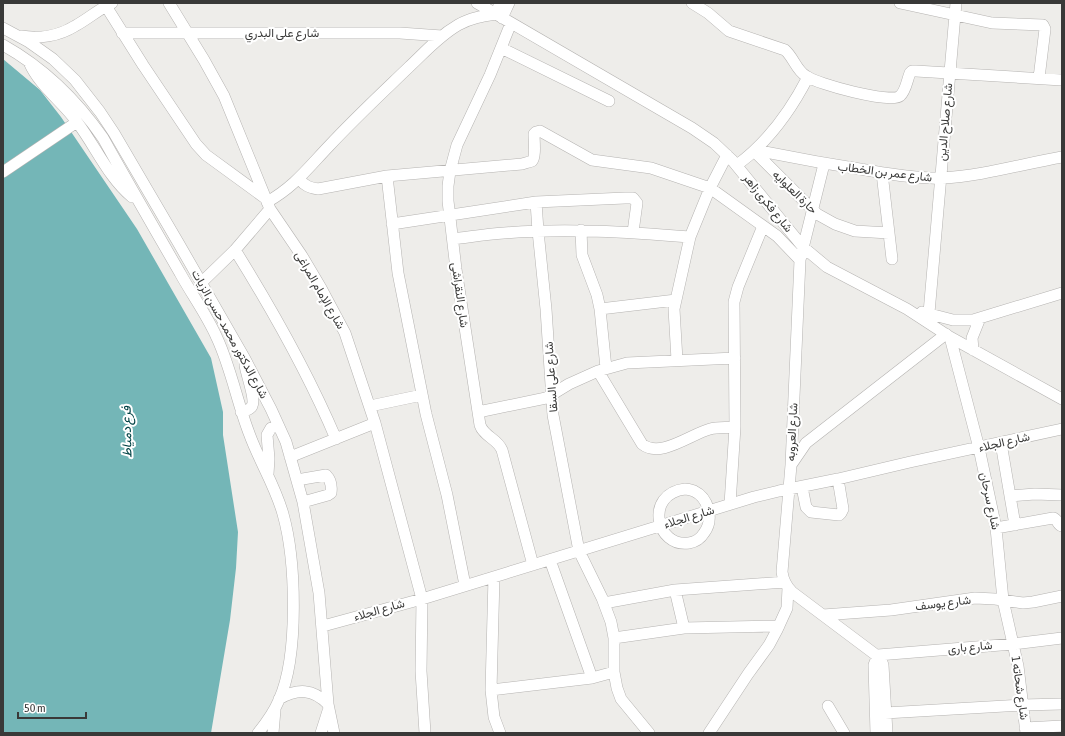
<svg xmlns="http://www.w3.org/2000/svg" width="1065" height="736" font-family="'Asap Condensed',Vazirmatn,sans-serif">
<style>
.water{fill:#74b6b7}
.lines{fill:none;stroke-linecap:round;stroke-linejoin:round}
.minor-casing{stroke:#b5b3b1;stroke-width:12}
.minor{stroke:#fff;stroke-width:11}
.labels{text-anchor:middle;stroke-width:4;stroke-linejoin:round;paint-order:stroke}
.street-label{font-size:12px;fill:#393938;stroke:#fff}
.water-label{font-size:13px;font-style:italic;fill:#014244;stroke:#fff}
</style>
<rect width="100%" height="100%" fill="#eeedea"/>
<!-- water -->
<path class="water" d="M3,59L40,90L61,117L137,229L211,358L223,412V435L238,532L236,568L230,620L211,733H3Z"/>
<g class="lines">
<defs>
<path id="minor" d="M104,3L143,65L196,144L206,155L265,198
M169,3L204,60L224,96L270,209L302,256L321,288L345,333L375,423L422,599L421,671L425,733
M477,3L692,128L714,143L732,160L803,247L827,267L907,309L950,337L1062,399
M692,3L708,13L729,31L785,50C794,58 796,70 806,76C817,84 891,104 900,96C906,91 907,80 910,73L912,71H916L1062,80
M900,3L992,23L1043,25L1045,29L1039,78
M502,18L509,3
M511,23L490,75L457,145L450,171L448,186V201L456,269L480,425C484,437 497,438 502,450L533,565
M3,28L29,42L53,59L75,80L100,112L114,133L179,244L245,359L271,409L286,442L303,502L319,593L328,704L334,733
M122,33H400L442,36
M21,36C39,39 59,36 75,26C88,19 99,9 112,3
M3,45C44,68 76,99 103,138C128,183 154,228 180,273C192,295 207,315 217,338C231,368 237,402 249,433C259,461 275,485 283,514C296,560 299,656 279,700C274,712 266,723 258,733
M501,48L609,101
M29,62C40,87 62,101 77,122C96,147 108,177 132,197
M755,150C794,158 833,165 872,171C895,175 919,179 942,178C982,176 1022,164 1062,157
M754,151L817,214L835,224L855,231L889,233
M824,164L800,260L791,465L782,572C783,580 786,586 792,592L880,658L883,665L887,733
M737,165C767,143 791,110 808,77
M3,172L77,122
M882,173L892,259
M387,176L398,273L426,414L447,495L465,585
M299,179C305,186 310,188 318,189L387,176L522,164C525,163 530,162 532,161C536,157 534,140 534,134L536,132L540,131L592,160L651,168L710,188L777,236L800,260
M267,202C294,187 308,168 329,146C355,118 382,93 409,67C425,52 439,36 458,25C470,18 483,16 496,14L500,3
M536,202L538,231L546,309L553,415L579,551L602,598L611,622L614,638V672L617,688L621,699L649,733
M392,224L536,202L625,198H633L637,203L633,232
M581,230L582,255L597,295L600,309L606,368
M453,239C470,237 487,234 504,233C566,228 628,232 690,237
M235,250C273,311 308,373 336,439
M201,283L235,250L270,209
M600,309L676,300
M922,312L953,320H973L1062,293
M929,313L956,3
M950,337L979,448L996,528L1003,600L1018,666L1026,733
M973,350L972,338L980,318
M677,360L674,309L690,237L710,188L727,155
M598,371L642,444C660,459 691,434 710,429C718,427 727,428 735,427
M370,406L422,395
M241,412C245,411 250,410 252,406C256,399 246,374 245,365
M478,412L546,398L569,384L598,371L627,363L735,358
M1001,443L1015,525
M290,457L375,423
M791,465L806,443L946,334
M268,474L269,459L267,435L271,428L278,426
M297,480L326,475C331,480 332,486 331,493L328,495L303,502
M802,487L806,507L811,512L839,515L841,513L843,509L838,479
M685,489C688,489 691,490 694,491C709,498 714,520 704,533C701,538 695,542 689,543C656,548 644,494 685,489Z
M1010,496L1035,494L1062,495
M730,504L735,427L734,302L738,287L763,226
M996,528L1053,518C1058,519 1057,525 1062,526
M550,560L592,678
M494,577L491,690L494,717L500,733
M675,590L684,628
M604,603L675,590L785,582
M823,615L891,610L975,598L995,599L1023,603L1033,602L1062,596
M323,626L422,599L754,497L779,491L838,479L910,462L1062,429
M614,638L684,628L779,626
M878,655L1013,644L1062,638
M491,690L592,678L614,672
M279,699C298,688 313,689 328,704
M828,706L844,733
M885,713L1022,705L1062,704
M1025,728L1062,726
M273,733L275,710
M321,733L328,711
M709,733L748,674L769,645L777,630L787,608L788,588
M876,733L874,665L878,655"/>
</defs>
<!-- minor casing -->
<use href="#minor" class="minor-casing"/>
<!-- minor -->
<use href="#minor" class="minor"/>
</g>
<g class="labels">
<!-- street labels -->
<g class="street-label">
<text x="282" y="37">شارع على البدري</text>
<text transform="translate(945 122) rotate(-85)" y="4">شارع صلاح الدين</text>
<text transform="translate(885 172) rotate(7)" y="4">شارع عمر بن الخطاب</text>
<text transform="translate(795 192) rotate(44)" y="4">حارة العلوايه</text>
<text transform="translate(768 203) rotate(51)" y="4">شارع فكرى زاهر</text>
<text transform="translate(320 290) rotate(60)" y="4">شارع الإمام المراغى</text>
<text transform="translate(460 295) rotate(82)" y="4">شارع النقراشى</text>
<text transform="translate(230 334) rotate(61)" y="4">شارع الدكتور محمد حسن الزيات</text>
<text transform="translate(551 377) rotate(-94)" y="4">شارع على السقا</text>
<text transform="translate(792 432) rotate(-87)" y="4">شارع العروبه</text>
<text transform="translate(1004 442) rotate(-13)" y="4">شارع الجلاء</text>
<text transform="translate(990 501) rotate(78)" y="4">شارع سرحان</text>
<text transform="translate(689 517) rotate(-17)" y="4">شارع الجلاء</text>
<text transform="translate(943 603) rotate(-7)" y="4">شارع يوسف</text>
<text transform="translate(379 610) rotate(-16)" y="4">شارع الجلاء</text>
<text transform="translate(970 647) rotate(-5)" y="4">شارع بارى</text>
<text transform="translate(1020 688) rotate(82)" y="4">شارع شحاته 1</text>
</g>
<!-- water labels -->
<g class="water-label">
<text transform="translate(126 432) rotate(-91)" y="5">فرع دمياط</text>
</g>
</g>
<!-- border -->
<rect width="1065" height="736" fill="none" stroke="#393938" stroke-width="8"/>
<!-- scale -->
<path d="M18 712v6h68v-6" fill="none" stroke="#393938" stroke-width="2"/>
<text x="24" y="712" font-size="12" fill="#393938" stroke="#ffffff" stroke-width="3" paint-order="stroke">50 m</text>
</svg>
